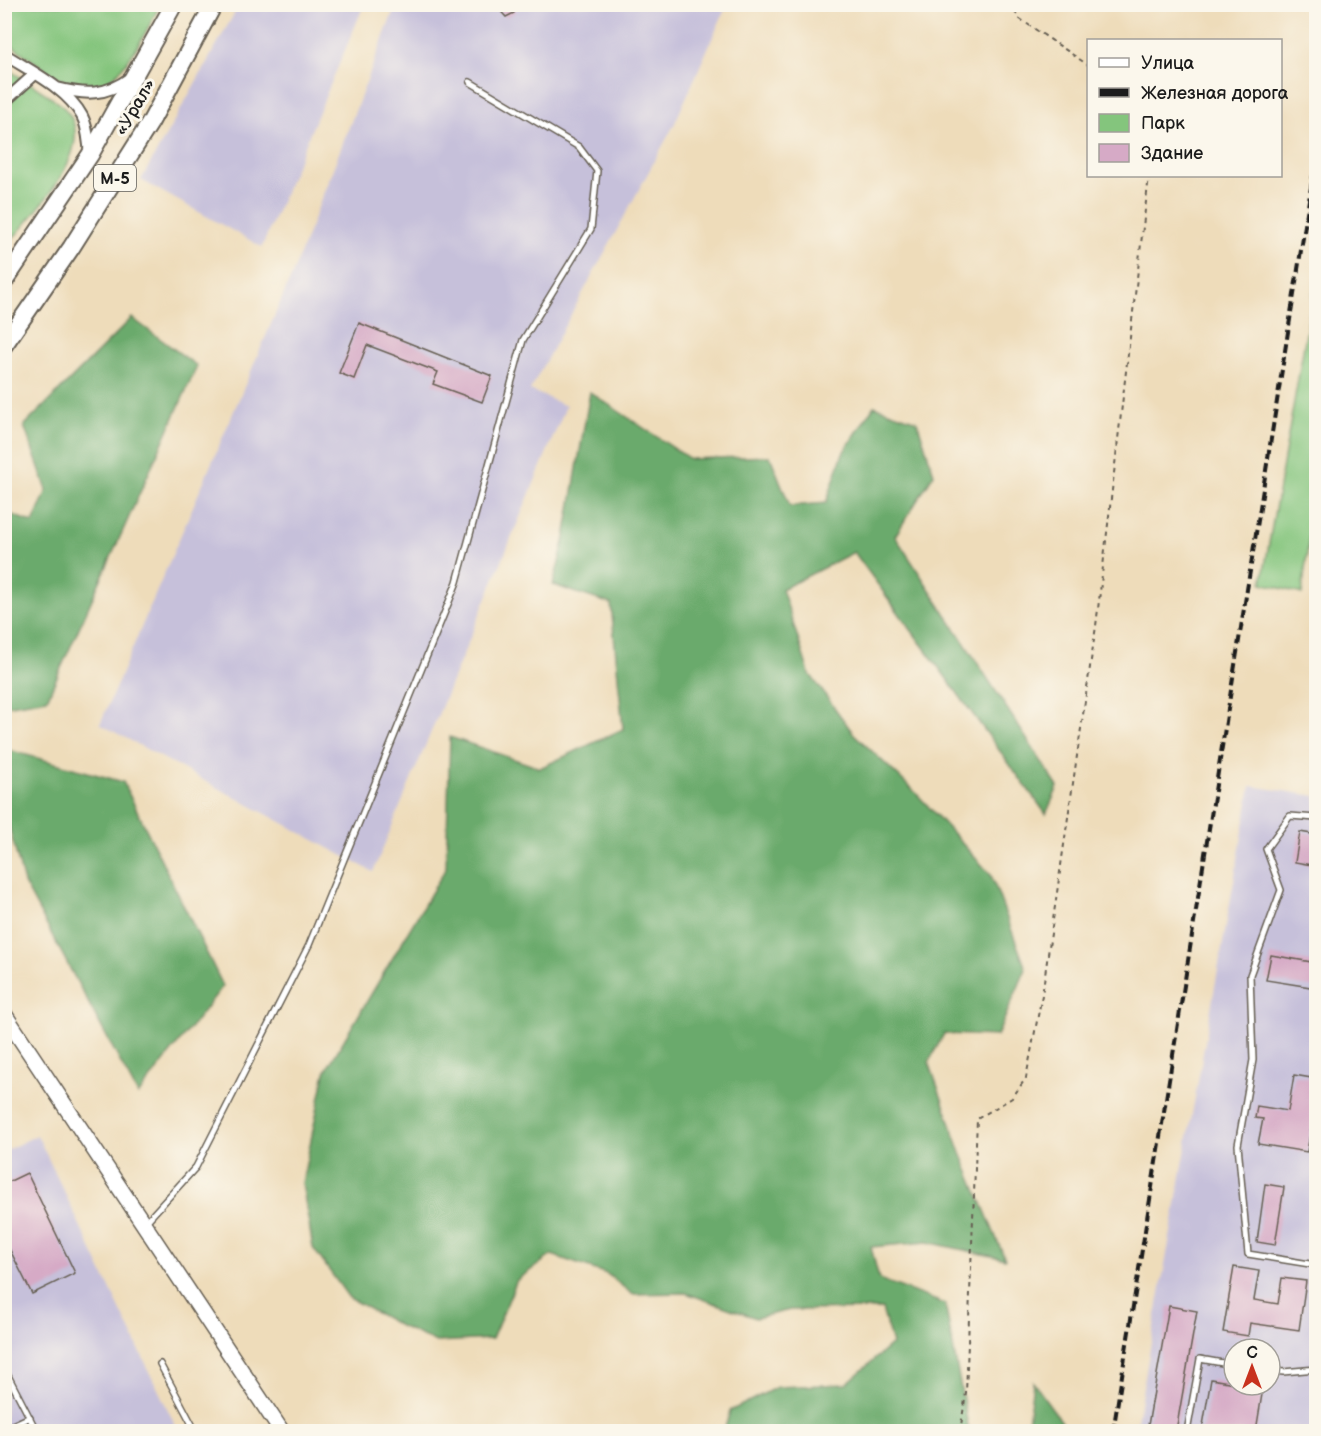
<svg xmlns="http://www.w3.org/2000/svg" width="1321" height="1436" font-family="'Balsamiq Sans',sans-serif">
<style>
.industrial{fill:#c6c0da;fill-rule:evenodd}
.green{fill:#84c57d;stroke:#50704c;stroke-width:1.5}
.forest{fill:#6baa6c;stroke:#446344;stroke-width:1.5}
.building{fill:#d6aac6}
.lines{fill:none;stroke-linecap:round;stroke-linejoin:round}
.service-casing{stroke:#665f53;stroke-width:8}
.minor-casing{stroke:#665f53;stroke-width:14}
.secondary-casing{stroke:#665f53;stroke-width:18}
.primary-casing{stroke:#665f53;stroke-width:20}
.path{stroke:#665f53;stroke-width:2;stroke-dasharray:4.5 4.5;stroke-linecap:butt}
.service{stroke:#fff;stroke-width:5}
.minor{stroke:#fff;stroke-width:10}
.secondary{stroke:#fff;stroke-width:15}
.primary{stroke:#fff;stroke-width:16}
.rail{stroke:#1c1c1c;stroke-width:4;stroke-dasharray:9 4.5;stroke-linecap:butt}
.labels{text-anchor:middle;stroke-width:6;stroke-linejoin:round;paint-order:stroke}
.shield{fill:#fbf7ec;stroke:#5f5e5a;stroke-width:1.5}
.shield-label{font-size:16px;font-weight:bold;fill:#1c1c1c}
.street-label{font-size:18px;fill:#1c1c1c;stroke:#fbf7ec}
</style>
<rect width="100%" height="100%" fill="#fbf7ec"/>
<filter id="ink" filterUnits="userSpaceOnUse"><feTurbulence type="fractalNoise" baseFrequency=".0167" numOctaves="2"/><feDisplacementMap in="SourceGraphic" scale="12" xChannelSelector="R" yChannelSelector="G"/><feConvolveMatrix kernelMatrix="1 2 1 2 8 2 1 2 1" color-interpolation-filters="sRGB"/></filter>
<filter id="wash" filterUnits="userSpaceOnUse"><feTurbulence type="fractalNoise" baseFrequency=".008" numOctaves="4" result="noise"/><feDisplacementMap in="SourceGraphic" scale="24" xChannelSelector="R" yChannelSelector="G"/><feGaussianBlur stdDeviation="1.35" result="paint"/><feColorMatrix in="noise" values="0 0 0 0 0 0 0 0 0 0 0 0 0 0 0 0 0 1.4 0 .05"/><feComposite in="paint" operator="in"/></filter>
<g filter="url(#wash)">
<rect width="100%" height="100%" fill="#eedcba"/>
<!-- industrial -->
<path class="industrial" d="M239,5H364L262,247L141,180Z
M396,5H727L674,125L530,390L566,406L373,872L100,724L292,275Z
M1251,786L1316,796V1431L1135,1432ZM1234,1349H1270V1385H1234Z
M37,1135L178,1431L5,1432V1151Z"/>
<!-- green -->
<path class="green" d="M4,5H160C148,28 119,90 88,89C65,88 25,54 5,41Z
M5,67C21,79 54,96 66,110C101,148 28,219 5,248Z
M1316,277V482L1302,594L1262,583Z"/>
<!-- forest -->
<path class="forest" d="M132,318L197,366L47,699L5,706V512L33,523L47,490L24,426Z
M590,392L690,459L770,456L790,506L826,503L843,453L874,406L917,421L934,474L895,536L1058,787L1046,814L854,552L782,589L809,673L853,733L916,793L991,875L1026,969L997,1036L944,1034L929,1062L961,1153L1005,1259L927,1242L871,1247L879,1279L945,1304L969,1431H724L730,1411L777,1387L846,1384L892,1344L882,1309L790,1310L756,1318L686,1293L632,1294L607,1274L552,1255L517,1280L492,1339L436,1342L400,1326L349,1298L313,1248L302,1183L325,1072L446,868L450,737L540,768L623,729L611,604L553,585L565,538Z
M5,749L123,782L223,986L138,1095L24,883L5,812Z
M1033,1382L1067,1429V1431H1027Z"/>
<g id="blocks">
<!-- building -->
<path class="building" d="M494,4H517L514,13L506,17Z
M359,323L492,376L482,402L433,384L438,372L367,345L354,379L339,373Z
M1300,832L1317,835V866L1295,862Z
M1271,955L1317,963V988L1266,980Z
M1294,1075L1317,1079V1129L1311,1128L1307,1152L1258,1144L1263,1119L1255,1118L1257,1106L1288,1111Z
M27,1173L75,1273L32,1294L4,1238V1184Z
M1265,1184L1284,1187L1275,1245L1257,1242Z
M1234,1267L1259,1271L1254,1300L1278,1304L1282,1278L1306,1281L1299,1330L1250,1323L1248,1336L1223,1332Z
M1169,1306L1197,1311L1176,1431H1147Z
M1211,1379L1234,1383V1385L1263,1388L1256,1431H1202Z"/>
</g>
</g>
<g filter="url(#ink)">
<use href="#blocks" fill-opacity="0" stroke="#665f53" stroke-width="1.5"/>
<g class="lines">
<defs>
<path id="service" d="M1316,818L1290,816L1266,849L1281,890L1250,975L1253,1060L1238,1145L1248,1254L1316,1265
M145,1223L196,1167L309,945L457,582L523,340L591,229L597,171L579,147L470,82
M160,1364L196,1432
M4,1368L37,1432
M1270,1370L1283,1372L1316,1369
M4,1429L30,1417
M1187,1432L1200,1359L1234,1365"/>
<path id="minor" d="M4,54C30,71 67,88 82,116C88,127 88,140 90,153
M57,88C85,95 106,96 130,78
M4,102L35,74"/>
<path id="secondary" d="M4,1014L282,1432"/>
<path id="primary" d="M4,282L90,155L174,4
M4,345L71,248L150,123L214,4"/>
</defs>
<!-- service casing -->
<use href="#service" class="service-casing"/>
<!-- minor casing -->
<use href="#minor" class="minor-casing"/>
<!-- secondary casing -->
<use href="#secondary" class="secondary-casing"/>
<!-- primary casing -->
<use href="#primary" class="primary-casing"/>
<!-- path -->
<path class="path" d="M1009,4L1020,19L1088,65
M960,1432L966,1393L977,1119L1012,1098L1026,1078L1042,995L1096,626L1149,176"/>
<!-- service -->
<use href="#service" class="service"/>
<!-- minor -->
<use href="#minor" class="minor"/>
<!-- secondary -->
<use href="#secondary" class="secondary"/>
<!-- primary -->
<use href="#primary" class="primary"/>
<!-- rail -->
<path class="rail" d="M1113,1432L1316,156"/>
</g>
</g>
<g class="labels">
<!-- shield labels -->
<rect class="shield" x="94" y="165" width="42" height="26" rx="4.5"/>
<g class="shield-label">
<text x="115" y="184">М-5</text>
</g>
<!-- street labels -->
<g class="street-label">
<text transform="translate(135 107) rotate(-60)" y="6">«Урал»</text>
</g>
</g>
<!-- margin -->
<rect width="1321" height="1436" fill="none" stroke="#fbf7ec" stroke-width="24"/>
<!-- legend -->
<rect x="1087" y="39" width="195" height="138" fill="#fbf7ec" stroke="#a29f99" stroke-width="1.5"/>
<rect x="1099" y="58" width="30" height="9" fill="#ffffff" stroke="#a29f99" stroke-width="1.5"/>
<text x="1141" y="69" font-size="18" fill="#1c1c1c">Улица</text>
<rect x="1099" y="88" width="30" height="9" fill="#1c1c1c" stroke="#a29f99" stroke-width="1.5"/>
<text x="1141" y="99" font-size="18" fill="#1c1c1c">Железная дорога</text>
<rect x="1099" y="114" width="30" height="18" fill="#84c57d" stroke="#a29f99" stroke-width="1.5"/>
<text x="1141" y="129" font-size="18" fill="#1c1c1c">Парк</text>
<rect x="1099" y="144" width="30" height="18" fill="#d6aac6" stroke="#a29f99" stroke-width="1.5"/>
<text x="1141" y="159" font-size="18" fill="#1c1c1c">Здание</text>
<!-- north arrow -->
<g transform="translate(1252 1367)"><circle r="28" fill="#fbf7ec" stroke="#a29f99" stroke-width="1.5"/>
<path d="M0-4.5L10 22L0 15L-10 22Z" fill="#c8321e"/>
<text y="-9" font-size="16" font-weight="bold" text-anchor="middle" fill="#1c1c1c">С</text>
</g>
</svg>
